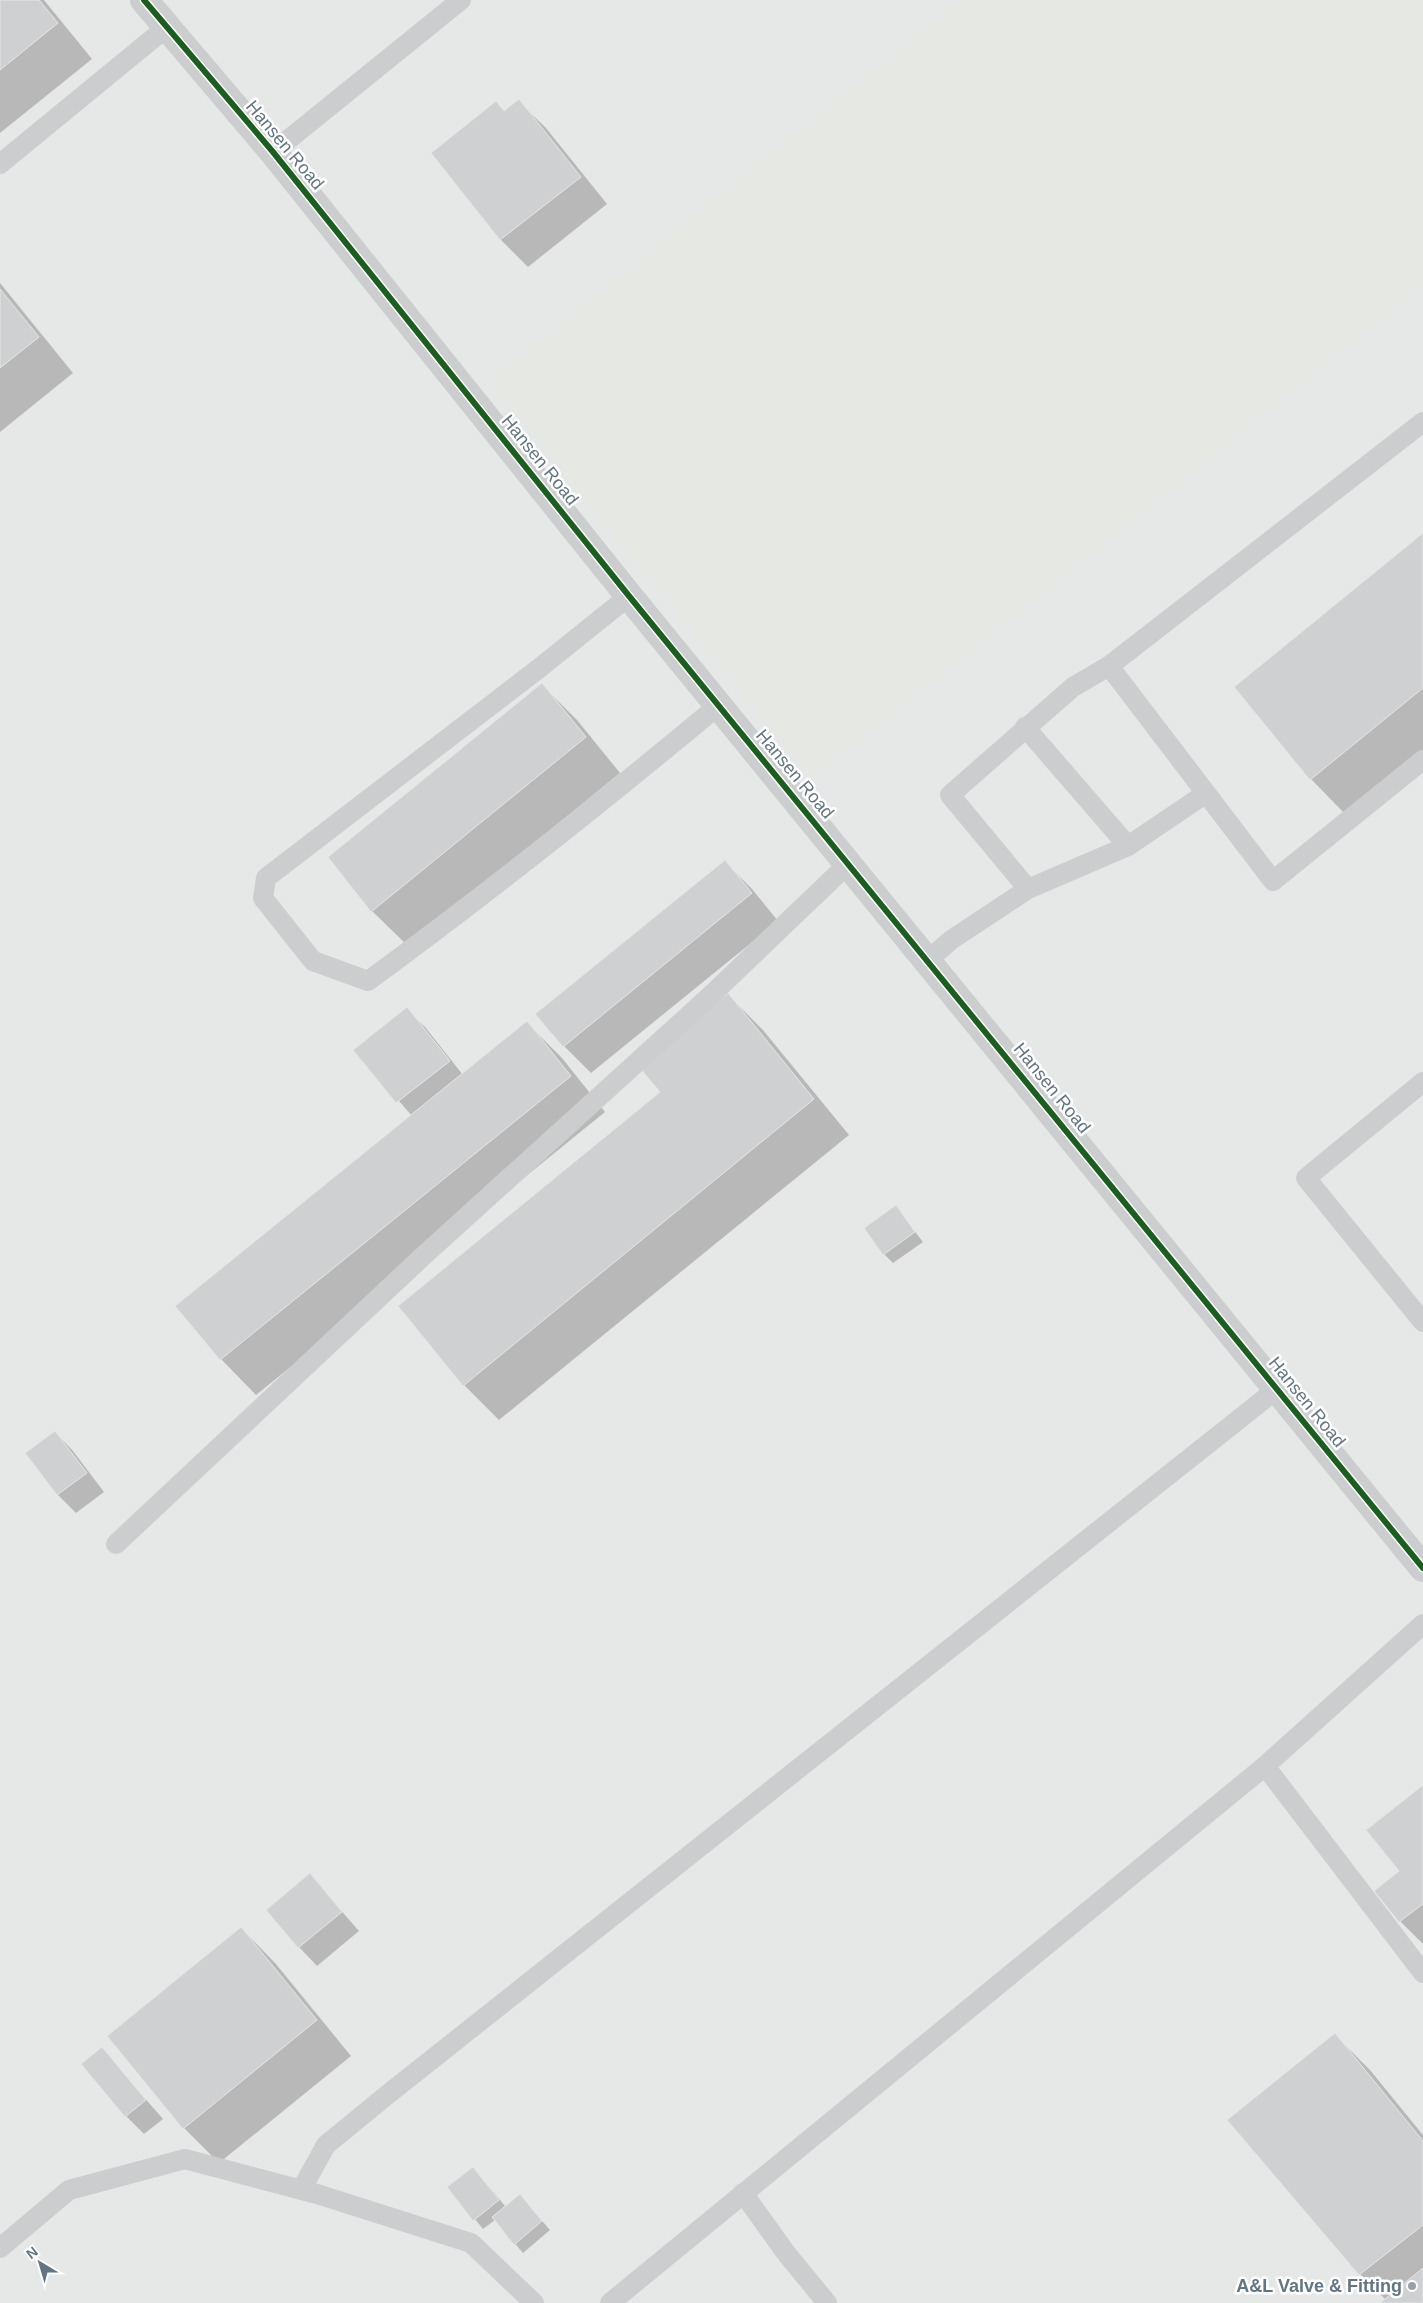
<svg xmlns="http://www.w3.org/2000/svg" width="1423" height="2303" font-family="Helvetica,sans-serif">
<style>
.built{fill:#e6e7e7}
.green{fill:#e6e9e3}
.shadow{fill:#0003}
.building{fill:#ced0d1;stroke:#e6e6e6}
.lines{fill:none;stroke-linecap:round;stroke-linejoin:round}
.lane{stroke:#cccdce;stroke-width:20}
.street{stroke:#cccdce;stroke-width:28}
.cycleway-casing{stroke:#fff;stroke-width:9}
.cycleway{stroke:#1b5e20;stroke-width:6}
.poi-dot{fill:#96a2ab;stroke:#fff;stroke-width:2}
.labels{text-anchor:middle;stroke-width:5;stroke-linejoin:round;paint-order:stroke}
.street-label{font-size:18px;fill:#617582;stroke:#fff}
.poi-label{font-size:18px;font-weight:bold;fill:#617582;stroke:#fff;text-anchor:end}
</style>
<rect width="100%" height="100%" fill="#f7f7f6"/>
<!-- built -->
<path class="built" d="M0,0H1423V2303H0Z"/>
<!-- green -->
<path class="green" d="M962,0H1423V284L812,778L491,381Z"/>
<!-- shadow -->
<path class="shadow" d="M0,0H44L92,59L0,133Z
M518,101L546,128L607,204L528,267L501,240L433,153L496,103L505,111Z
M0,283L73,373L0,432Z
M1423,534V752L1346,815L1311,779Z
M542,685L577,720L620,773L408,946L372,911L329,858Z
M725,862L752,889L778,921L591,1073L564,1046Z
M728,995L763,1030L849,1135L499,1420L464,1385Z
M406,1009L425,1027L463,1075L527,1023L562,1058L605,1112L256,1395L221,1359L412,1116L355,1050Z
M896,1207L923,1242L893,1263L884,1254Z
M55,1432L73,1451L104,1492L76,1513L58,1495Z
M1423,1787V1944L1400,1921L1376,1891L1400,1871Z
M310,1875L359,1931L317,1966L299,1947Z
M241,1928L276,1964L351,2056L219,2163L184,2128Z
M1335,2035L1370,2070L1423,2135V2303H1382L1386,2300L1360,2274Z
M102,2049L163,2119L144,2134L126,2116Z
M473,2168L506,2207L528,2205L550,2230L523,2253L495,2220L483,2229L449,2187Z"/>
<!-- building -->
<path class="building" d="M0,0H39L58,23L0,70Z
M519,99L581,177L500,240L431,153L496,101L504,111Z
M0,289L39,337L0,368Z
M1423,533V688L1310,780L1234,687Z
M542,683L586,737L371,912L328,857Z
M725,860L752,893L563,1047L535,1014Z
M728,993L814,1099L463,1386L398,1306L660,1092L638,1066Z
M407,1007L450,1061L396,1103L353,1050Z
M527,1021L571,1076L220,1360L175,1306Z
M896,1205L915,1232L883,1255L864,1228Z
M55,1431L87,1473L57,1495L25,1453Z
M1423,1785V1904L1399,1922L1374,1891L1399,1871L1366,1830Z
M310,1873L342,1912L298,1948L266,1910Z
M241,1927L317,2020L183,2129L107,2036Z
M1335,2033L1423,2141V2225L1359,2275L1227,2120Z
M102,2047L146,2100L125,2117L81,2064Z
M473,2167L499,2200L473,2221L447,2187Z
M520,2194L542,2221L514,2245L492,2217Z
M1423,2268V2303H1380Z"/>
<g class="lines">
<!-- lane -->
<path class="lane" d="M273,152L461,0
M0,164L167,27
M1423,422L1109,666L1273,881L1423,760
M629,596L542,666L266,878L263,898L313,961L368,981C488,893 605,800 719,705
M1025,727L1128,846
M1028,889L950,795L1073,687L1109,666
M928,960L951,940L1028,889L1128,846L1205,794
M1423,1082L1306,1178L1423,1322
M116,1544L421,1258L709,997L849,863
M1265,1766L1423,1973
M301,2190L326,2145L387,2095L1277,1389
M743,2193L786,2253L827,2303
M0,2248L69,2190L185,2159L317,2194L471,2243L534,2303
M610,2303L1265,1766L1423,1624"/>
<!-- street -->
<path class="street" d="M144,0L273,152L629,596L1423,1568"/>
<defs>
<path id="cycleway" d="M144,0L273,152L629,596L1423,1568"/>
</defs>
<!-- cycleway casing -->
<use href="#cycleway" class="cycleway-casing"/>
<!-- cycleway -->
<use href="#cycleway" class="cycleway"/>
</g>
<!-- markers -->
<circle class="poi-dot" cx="1412" cy="2286" r="5"/>
<g class="labels">
<!-- street labels -->
<g class="street-label">
<text transform="translate(285 145) rotate(50)" y="6">Hansen Road</text>
<text transform="translate(540 460) rotate(51)" y="6">Hansen Road</text>
<text transform="translate(795 774) rotate(50)" y="6">Hansen Road</text>
<text transform="translate(1052 1088) rotate(51)" y="6">Hansen Road</text>
<text transform="translate(1307 1402) rotate(51)" y="6">Hansen Road</text>
</g>
<!-- poi labels -->
<g class="poi-label">
<text x="1402" y="2292">A&amp;L Valve &amp; Fitting</text>
</g>
</g>
<!-- north arrow -->
<g transform="translate(40 2263) rotate(322)" stroke="#ffffff" stroke-width="4" paint-order="stroke">
<path d="M0-4L9 19L0 12L-9 19Z" fill="#617582"/>
<text y="-8" font-size="14" font-weight="bold" text-anchor="middle" fill="#617582">N</text>
</g>
</svg>
